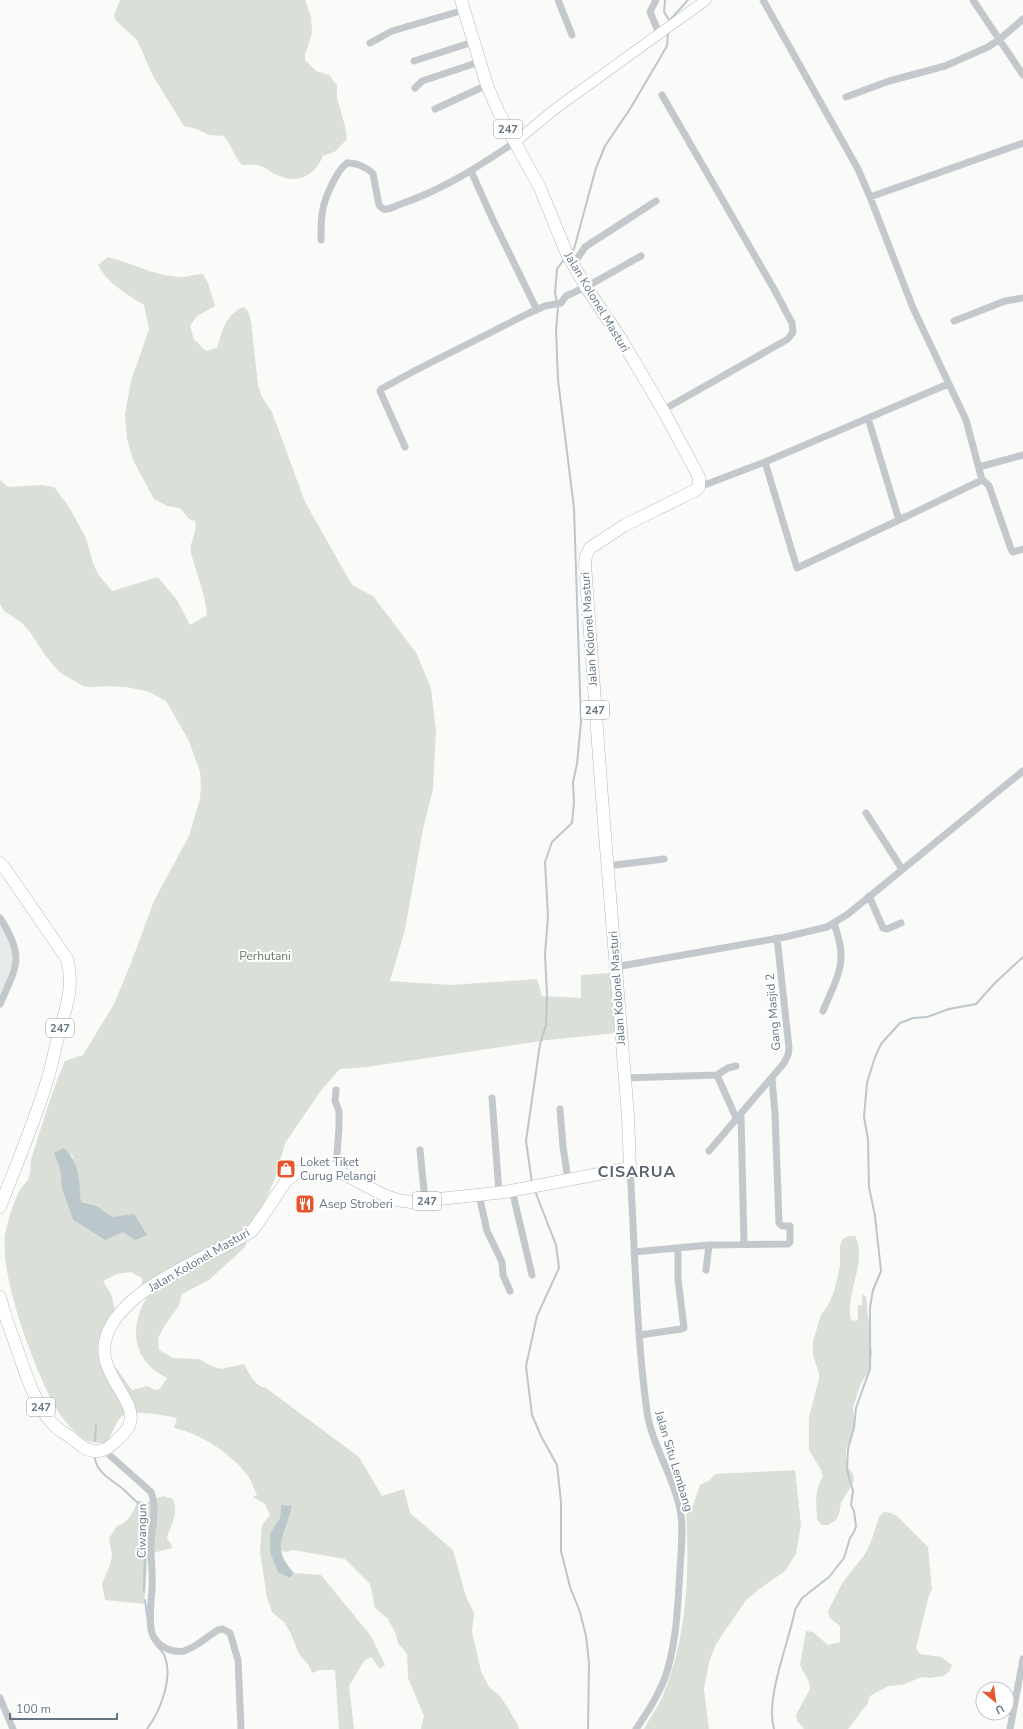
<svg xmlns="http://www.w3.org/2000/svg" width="1023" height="1729" font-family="'Nunito Sans',sans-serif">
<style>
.built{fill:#e8e9e9}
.green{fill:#dadfd7;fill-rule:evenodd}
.water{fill:#bbc7cb}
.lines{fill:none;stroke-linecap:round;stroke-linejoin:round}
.stream{stroke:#bbc7cb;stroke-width:2}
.secondary-casing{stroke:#b3babf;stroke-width:11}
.primary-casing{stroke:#b5babe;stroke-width:13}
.street{stroke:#c3c8cc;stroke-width:7}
.secondary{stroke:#fff;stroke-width:10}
.primary{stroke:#fff;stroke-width:12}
.labels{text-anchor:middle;stroke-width:4;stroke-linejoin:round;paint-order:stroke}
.shield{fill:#fff;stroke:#939fa8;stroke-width:1}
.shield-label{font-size:11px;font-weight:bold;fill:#657683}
.street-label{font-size:12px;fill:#657683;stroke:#fff}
.park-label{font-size:12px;fill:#687a64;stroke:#fff}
.poi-label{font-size:12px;fill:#657683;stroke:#fff;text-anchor:start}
.district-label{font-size:16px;font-weight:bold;letter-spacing:1px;fill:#57646e;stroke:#fff}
</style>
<rect width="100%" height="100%" fill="#fafaf8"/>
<!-- built -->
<path class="built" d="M0,925L8,938L12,952V964L0,999Z"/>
<!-- green -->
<path class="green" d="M120,0H305L311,17L312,32L308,47L305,53V60L316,71L329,75L337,85V98L345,126L347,139L336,151L323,156C314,176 298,185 277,175C271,173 267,168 261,166C255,164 248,165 242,165C234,157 232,145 224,136L209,135L197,129L184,126L153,76L137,40L116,21L114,15Z
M108,257C132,263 153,275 178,277C185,278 195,274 203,274L208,283L215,306L197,316L190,326L194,339L206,351L217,348C222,332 226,313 244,307L248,311L251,321L258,385L262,397L272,412L305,502L352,585L373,596L417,654L431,689L436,731L433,789L423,829L405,930L390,981L451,985L537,979L542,996L581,998V975L611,973L615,1033L548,1040L367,1067L340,1069L322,1089L285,1143L275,1179L244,1248L209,1280L182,1294L179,1305L164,1327L158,1338L159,1350L173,1358L199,1359L211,1366L221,1369L244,1364C249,1373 255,1387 266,1388L359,1457L382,1496L404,1489L410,1513L453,1550L466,1597L474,1613L472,1632L481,1671L489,1687L501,1697L518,1725L519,1729H421L424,1716L408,1678L407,1654L398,1643L396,1634L388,1619L375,1608L370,1584L345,1559L293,1550L287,1552L280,1551C279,1535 289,1522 292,1507L281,1505L280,1518L270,1535L290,1578L294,1573L321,1575L371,1636L385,1665L380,1669L371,1657L364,1661L349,1686L354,1729H339L335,1670H320L312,1673L308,1664L299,1654L291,1634L284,1622L272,1612L267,1598L260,1553L262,1525L270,1515L265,1504L253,1497L257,1495C254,1489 252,1481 248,1476C231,1453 201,1434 174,1428L177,1418C165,1416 130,1408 121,1417C115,1423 113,1435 105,1443C98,1443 91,1443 84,1439C72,1431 59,1415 53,1403C33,1364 0,1278 5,1235C8,1221 12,1205 19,1192C21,1187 25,1184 28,1180C31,1173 30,1163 32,1156C43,1123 51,1093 65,1061L83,1055L114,1004L131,963L154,901L189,836L200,799L201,785L200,772L189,741L166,701L147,691L126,687L111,686L90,687L83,686L59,672L45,655L30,632L21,622L4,611L0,604V480L8,487L42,485L54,487L69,507L86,538L93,563L98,574L112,591L158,577L177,600L190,625L207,615L204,596L191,553C189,541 198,532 195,521L189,519L180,508L167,506L154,499L133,460L127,439L125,414L131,381L149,329L144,305C128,295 107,283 98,265ZM54,1153L72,1155L78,1171L81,1202L97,1206L112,1217L134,1215L105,1240L73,1220L62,1189L60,1169ZM131,1272L142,1278V1284L147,1297C128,1329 133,1361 167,1378L160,1389L155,1390L147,1386L132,1390L111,1361V1320L115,1309L111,1294L103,1281L117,1274Z
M848,1236H855C868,1261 845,1293 851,1320L857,1321C859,1316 857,1311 858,1305H862V1294L866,1297L872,1353L870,1369L861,1383L853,1408L855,1429L846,1449V1456L849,1469L853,1474L854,1481L841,1503L839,1514L836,1520L828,1525H821L817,1519L816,1499L818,1487L823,1476L821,1470L809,1450V1417L819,1379V1373L813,1356V1341L821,1315L828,1305L834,1292L840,1266V1246L842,1240Z
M795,1470L801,1525L796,1554L785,1571L758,1590L746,1600L716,1644L709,1662L704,1689L709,1729H644C649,1719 656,1710 661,1700C686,1643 690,1576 686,1515L692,1508L700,1485L710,1480L715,1474Z
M163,1496L173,1499C179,1516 171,1522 167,1538L173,1548L148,1554L144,1604L105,1600L102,1584L110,1565L112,1555L109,1538L117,1526C129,1523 134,1510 138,1500L145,1503Z
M884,1512L891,1513L897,1516L928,1547L932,1589L929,1595L916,1648L920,1654L941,1657L952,1665L949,1672L943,1676L929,1678L922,1677L902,1685L889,1686L877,1692L870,1696L868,1703L848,1729H804L797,1721L796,1715L810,1689L809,1682L800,1665L806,1631L813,1632L828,1645L840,1642V1626L830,1618L828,1611L843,1582L865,1554L871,1542L879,1517Z"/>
<!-- water -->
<path class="water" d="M63,1148C81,1162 79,1181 81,1202L97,1206L112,1217L134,1214L147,1235L135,1240L123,1232L105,1240L73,1220L62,1189L60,1169L54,1153Z
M281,1505L292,1506C286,1536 269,1545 294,1573L290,1578L278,1572L270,1552V1534L280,1518Z"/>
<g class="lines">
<!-- stream -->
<path class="stream" d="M665,0L664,12L670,21
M670,20L688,0
M571,252L574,249L596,168L605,146L630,109L667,46L668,32
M532,1183L526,1141L540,1044L546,1025L547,995L545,954L548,916L545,862L552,842L572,823L574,803L573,782L577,764L581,722L574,508L558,380L556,330L558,308L555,293L557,269L565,258
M535,1191L556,1245L559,1268L537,1316L526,1366L532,1415L541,1436L557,1465L561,1502V1551L570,1587L580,1612L586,1636L589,1663L588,1729
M95,1441L96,1425
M95,1458C96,1473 114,1481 124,1490C132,1497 137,1504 146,1508L144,1592
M145,1600L147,1616
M147,1729C160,1712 173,1678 165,1657C164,1652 158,1648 155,1644
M774,1729C765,1697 789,1643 795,1610L802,1598L829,1577L844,1558L850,1538L854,1532L856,1526L854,1511L851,1505L853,1491L847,1470L848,1449L854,1428L856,1408L870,1369V1307L873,1290L881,1271L875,1216L869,1187L868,1139L864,1117L867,1083L875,1057L881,1044L900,1023L913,1018L927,1017L949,1009L976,1004L995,983L1023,957"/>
<defs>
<path id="secondary" d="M515,142L555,109L706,0"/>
<path id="primary" d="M0,863L6,870L67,959C75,987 65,1010 58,1037C54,1051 52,1067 47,1081C34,1124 16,1165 0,1207
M0,1297C4,1313 9,1327 15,1343C24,1368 33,1401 51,1422C57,1429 66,1434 73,1439C79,1444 85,1450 94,1451C103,1452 108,1448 115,1442C120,1437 128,1431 130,1423C138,1395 85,1369 112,1324C137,1282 210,1257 252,1231L260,1220L286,1181L297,1172L317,1166L330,1167L384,1195L397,1200L411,1202L505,1192L630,1168L628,1116L602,798L585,564L586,556L590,548L625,525L694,491L699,487V477L663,410L621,339L586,287L567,254L540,188L499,113L487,85L461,0"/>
</defs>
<!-- secondary casing -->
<use href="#secondary" class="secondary-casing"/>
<!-- primary casing -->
<use href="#primary" class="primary-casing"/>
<!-- street -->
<path class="street" d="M558,0L572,35
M656,0L650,12L659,33
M763,0L858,169L870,197L913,308L966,420L982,480L899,520L868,418
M973,0L1023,75
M370,43L392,31L464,10
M414,61L473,42
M415,88L422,81L479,62
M662,95L774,289L792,323L793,332L788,339L663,410
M846,97L889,81L945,66L988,47L1000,39L1023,19
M435,109L487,85
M471,171L493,220L537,310
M870,197L1023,143
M321,240C321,232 321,223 322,215C323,201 336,171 347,163C355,162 368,168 373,174L379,205C380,207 382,208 384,209C388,210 394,207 398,205C441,191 478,167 515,142
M573,265L585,247L656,201
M954,321L1005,301L1023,298
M405,447L380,391L381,389L420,368L529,313L545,306L561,303L566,296L586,287L641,256
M765,462L797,568L899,520
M979,467L1023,455
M982,479L989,486L1011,549L1013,552L1023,549
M699,487L765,462L948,384
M866,813L902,869
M607,866L664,859
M869,896L883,928L887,929L901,923
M0,918C25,957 17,965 0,1004
M615,967L785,937L827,927L848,914L1023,771
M823,1011C830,993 842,973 841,954C841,944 837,933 834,923
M717,1075L737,1120
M624,1078L717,1075L728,1068L736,1066
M492,1098L499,1193
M560,1109L563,1147L568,1179
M741,1115L744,1244
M420,1150L425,1201
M709,1151L784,1063L788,1055L789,1048L777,938
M630,1168C635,1249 636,1331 647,1412C652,1445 673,1475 680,1509C684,1528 681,1549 680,1569C678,1601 677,1636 668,1668C662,1690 649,1710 636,1729
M336,1170L339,1126V1111L335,1101L336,1090
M512,1190L532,1275
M479,1195L487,1231L502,1262L503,1275L510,1291
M709,1245L788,1244L790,1242V1226H782L779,1223L775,1114L772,1078
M634,1252L709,1245L706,1270
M640,1335L681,1329L684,1328L678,1279V1248
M105,1451L151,1492C158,1510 151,1529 151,1547C151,1561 153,1576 152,1590C151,1602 148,1625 153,1636C159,1647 171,1653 184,1651C195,1648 208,1636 218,1630L223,1629L230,1633L238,1660L241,1729
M0,1698L13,1729
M1010,1729L1023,1659"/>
<!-- secondary -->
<use href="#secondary" class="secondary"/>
<!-- primary -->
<use href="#primary" class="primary"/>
</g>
<!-- icons -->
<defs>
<symbol id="shop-square" viewBox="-11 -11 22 22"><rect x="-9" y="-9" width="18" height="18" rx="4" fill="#e4572e" stroke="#fff"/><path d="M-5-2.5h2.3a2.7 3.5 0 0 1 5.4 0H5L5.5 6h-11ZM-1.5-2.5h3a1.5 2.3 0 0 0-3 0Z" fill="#fff"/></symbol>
<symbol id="restaurant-square" viewBox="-11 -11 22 22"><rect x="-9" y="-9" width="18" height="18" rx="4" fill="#e4572e" stroke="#fff"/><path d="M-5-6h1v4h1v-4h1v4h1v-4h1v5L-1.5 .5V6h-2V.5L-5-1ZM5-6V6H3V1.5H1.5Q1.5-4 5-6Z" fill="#fff"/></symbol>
</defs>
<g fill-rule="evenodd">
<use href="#shop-square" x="275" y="1158" width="22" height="22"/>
<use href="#restaurant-square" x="294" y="1193" width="22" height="22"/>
</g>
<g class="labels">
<!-- shield labels -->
<g class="shield">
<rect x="494" y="120" width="28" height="18" rx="3"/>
<rect x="581" y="701" width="28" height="18" rx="3"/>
<rect x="46" y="1019" width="28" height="18" rx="3"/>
<rect x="413" y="1192" width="28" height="18" rx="3"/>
<rect x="27" y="1398" width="28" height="18" rx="3"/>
</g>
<g class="shield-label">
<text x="508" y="133">247</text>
<text x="595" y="714">247</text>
<text x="60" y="1032">247</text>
<text x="427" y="1205">247</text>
<text x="41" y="1411">247</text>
</g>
<!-- street labels -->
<g class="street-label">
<text transform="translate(597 302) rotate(59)" y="4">Jalan Kolonel Masturi</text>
<text transform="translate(589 629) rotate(-94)" y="4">Jalan Kolonel Masturi</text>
<text transform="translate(617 988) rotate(-94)" y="4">Jalan Kolonel Masturi</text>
<text transform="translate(773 1012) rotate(-95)" y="4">Gang Masjid 2</text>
<text transform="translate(199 1260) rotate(-30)" y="4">Jalan Kolonel Masturi</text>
<text transform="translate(674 1461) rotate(73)" y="4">Jalan Situ Lembang</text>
<text transform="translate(142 1531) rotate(-89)" y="4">Ciwangun</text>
</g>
<!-- park labels -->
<g class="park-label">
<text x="265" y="960">Perhutani</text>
</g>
<!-- poi labels -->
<g class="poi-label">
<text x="300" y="1166">Loket Tiket<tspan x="300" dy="14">Curug Pelangi</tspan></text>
<text x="319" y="1208">Asep Stroberi</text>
</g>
<!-- district labels -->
<g class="district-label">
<text x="637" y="1177">CISARUA</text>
</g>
</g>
<!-- north arrow -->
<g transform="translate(995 1701) rotate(151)"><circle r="19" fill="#ffffff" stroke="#c1c8cd"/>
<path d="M0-3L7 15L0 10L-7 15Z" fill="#e4572e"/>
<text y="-6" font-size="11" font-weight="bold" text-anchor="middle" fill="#657683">U</text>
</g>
<!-- scale -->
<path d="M10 1713v6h107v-6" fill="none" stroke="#657683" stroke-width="2"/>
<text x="16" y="1713" font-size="12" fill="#657683" stroke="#ffffff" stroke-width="3" paint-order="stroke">100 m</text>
</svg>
